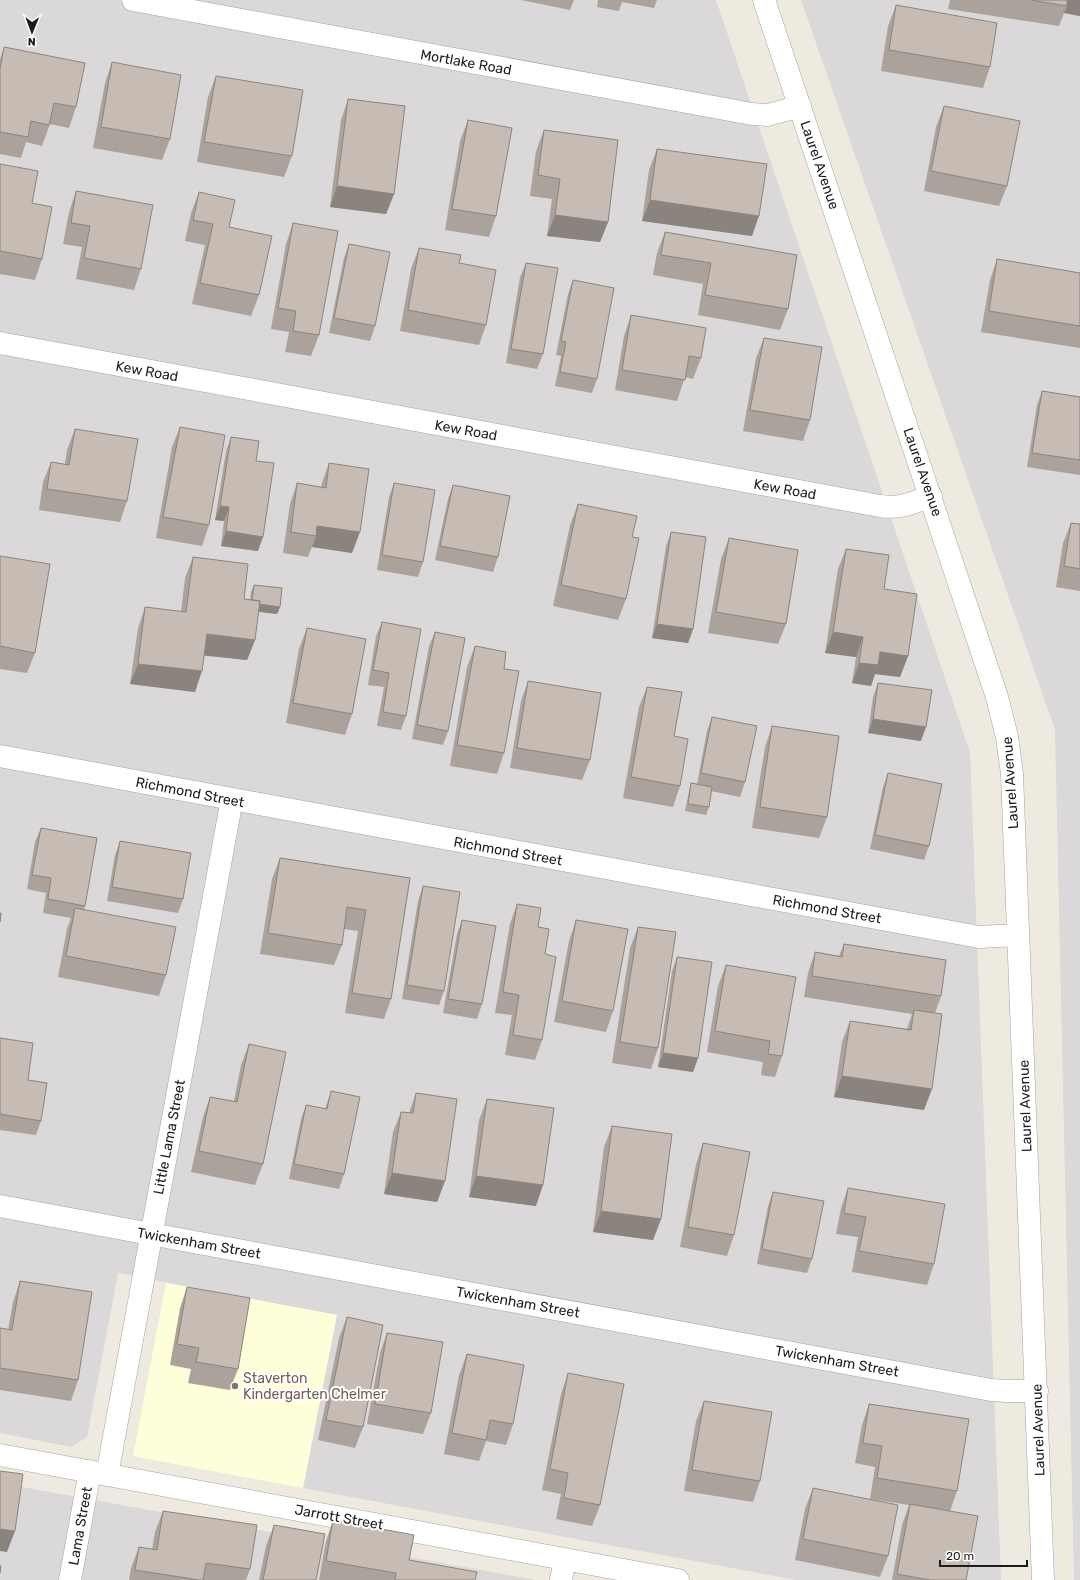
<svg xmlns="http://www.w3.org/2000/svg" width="1080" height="1580" font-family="Rubik,sans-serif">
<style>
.residential{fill:#dad8d8}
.education{fill:#feffd8}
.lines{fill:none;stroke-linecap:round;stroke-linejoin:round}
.street-casing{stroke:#a3a3a3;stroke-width:23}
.street{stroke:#fff;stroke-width:22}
.wall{fill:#aaa29b}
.shaded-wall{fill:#8b847e}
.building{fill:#c6bcb4;stroke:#8b847e}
.education-dot{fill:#8d6e63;stroke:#fff;stroke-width:1.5}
.labels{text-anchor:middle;stroke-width:4;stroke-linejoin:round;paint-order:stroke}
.street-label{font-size:14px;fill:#1c1c1c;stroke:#fff}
.education-label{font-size:14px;fill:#785e54;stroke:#fff;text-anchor:start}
</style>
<rect width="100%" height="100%" fill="#eeeae0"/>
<!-- residential -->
<path class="residential" d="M0,0H716L970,752L1001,1580H796L303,1488L336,1315L118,1273L87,1437L71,1447L0,1433Z
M801,0H1080V1580H1074L1055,730Z
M0,1483L536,1580H0Z"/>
<!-- education -->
<path class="education" d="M166,1283L337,1315L303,1488L133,1456Z"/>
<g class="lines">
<defs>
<path id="street" d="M133,0L752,114L768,115L800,106
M764,0L997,697L1007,737L1012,774L1043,1580
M0,343L880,506C900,509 913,503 931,496
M0,756L979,937L1017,935
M0,1206L991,1390L1007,1391H1037
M0,1455L678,1580
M107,1475L232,799
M70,1580L90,1471
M561,1580L565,1559"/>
</defs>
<!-- street casing -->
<use href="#street" class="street-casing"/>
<!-- street -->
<use href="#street" class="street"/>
</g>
<!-- wall -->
<path class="wall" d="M521,0H574L570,10Z
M598,0H657L654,8L622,2L619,11L597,7Z
M950,0H1080V16L1064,13L1059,26L948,9Z
M896,5L990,67L983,88L881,71L888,26Z
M4,47L76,107L69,128L50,124L42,146L26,142L21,158L0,154V59Z
M112,62L170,139L162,160L93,148L105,83Z
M216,76L292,156L284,177L197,162L208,97Z
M348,99L394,194L386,214L330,207L341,120Z
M944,106L1007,186L999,206L924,191L936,127Z
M468,120L496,216L489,237L445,230L460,141Z
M544,130L608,222L600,242L547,236L552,199L530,196L536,151Z
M657,149L752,236L642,221L649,170Z
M0,164L32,203L42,259L35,280L0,274Z
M76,191L141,269L134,290L76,279L82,247L63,244L69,212Z
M199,192L229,227L259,295L251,316L192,304L205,245L185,241L191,213Z
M293,223L319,335L311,356L285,352L289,332L271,329L286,244Z
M665,232L788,309L780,330L698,315L703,284L653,275L657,253Z
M349,244L375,326L370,341L329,333L344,258Z
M419,248L459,263L486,325L479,345L400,331L411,269Z
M997,259L1080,273V348L981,332L990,280Z
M526,263L543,354L537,369L506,363L520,277Z
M573,280L597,379L592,393L555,386L561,356L556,355L568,294Z
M631,315L701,358L693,379L685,377L677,401L615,390L624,336Z
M764,338L810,420L803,441L743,431L756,358Z
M1042,391L1080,397V475L1027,467L1037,405Z
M180,427L209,525L202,546L156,538L172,447Z
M75,429L127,501L120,522L39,510L43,482L51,462L65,464L67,450Z
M231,437L256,461L258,551L221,546L224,521L215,520L226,451Z
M329,463L352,553L312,547L308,557L283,553L290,504L297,483L321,487L322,483Z
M394,483L423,562L418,577L377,570L389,497Z
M453,485L498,557L493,572L435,560L448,499Z
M578,504L632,537L626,599L618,620L553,606L570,525Z
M1071,523L1080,524V591L1056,587L1063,543Z
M671,532L693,629L688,643L652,638L666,546Z
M729,538L786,624L778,644L708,633L721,559Z
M846,549L884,589L908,656L900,677L875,674L871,686L852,683L856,657L825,653L838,569Z
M0,556L35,653L27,673L0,669Z
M193,557L244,599L250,600L251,592L254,585L280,607L277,614L258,612L255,640L247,660L204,655L195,692L130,684L138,628L145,607L181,612L185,578Z
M382,622L406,716L401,730L377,726L384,687L368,685L376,636Z
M307,628L352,714L345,735L286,723L299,649Z
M435,632L448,731L443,745L412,739L429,646Z
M475,646L504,669V753L497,774L450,766L467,667Z
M528,681L590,760L582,780L510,768L521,701Z
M878,683L921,741L868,733L873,697Z
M647,687L674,736L680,786L673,807L623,798L639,707Z
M712,717L745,782L740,797L711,791L709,807L706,815L685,811L689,791L691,783L697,784L707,731Z
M772,726L827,817L819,838L752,828L765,747Z
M888,773L929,846L924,860L870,849L883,787Z
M41,828L85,906L84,910L166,975L159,996L58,977L67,929L71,918L43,913L46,893L27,889L35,842Z
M120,841L183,899L178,913L107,901L115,855Z
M280,858L410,878L391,999L384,1019L345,1013L358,931L344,929L342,945L334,965L260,954L272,879Z
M423,886L444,991L439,1005L402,999L418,901Z
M517,904L538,927L545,954L542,1040L535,1060L505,1055L512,1015L495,1013L510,924Z
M462,920L482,1004L477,1019L443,1013L457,934Z
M576,920L613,1011L606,1032L554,1022L569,941Z
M638,927L658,1048L651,1069L612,1063L630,948Z
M844,944L941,996L935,1013L924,1110L834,1097L842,1042L850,1021L907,1029L912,1014L804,997L808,973L815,952L839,956Z
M677,957L698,1058L693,1072L658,1067L672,971Z
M726,965L782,1056L775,1077L761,1075L763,1062L707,1052L718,986Z
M0,1038L28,1080L41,1121L36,1135L0,1130Z
M249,1044L263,1164L255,1185L191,1172L203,1117L210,1097L234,1101L241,1065Z
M331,1091L344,1174L339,1189L289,1179L301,1119L306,1105L325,1109Z
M416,1093L445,1181L437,1202L384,1194L393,1132L401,1112L409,1113Z
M487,1099L536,1206L469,1197L479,1120Z
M612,1126L661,1219L653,1240L593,1232L604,1147Z
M703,1143L734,1235L727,1256L680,1247L696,1164Z
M848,1188L934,1264L927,1285L852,1272L858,1237L836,1234L841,1208Z
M773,1192L812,1259L807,1273L757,1264L768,1206Z
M20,1281L78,1380L71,1401L0,1390V1328L8,1330L13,1302Z
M187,1287L238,1369L230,1390L188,1383L191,1369L170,1365L180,1308Z
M347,1317L363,1427L355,1448L318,1440L339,1338Z
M387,1333L431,1413L423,1434L367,1424L380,1353Z
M467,1354L513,1424L506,1445L486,1441L479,1461L444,1454L459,1375Z
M568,1373L600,1505L592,1526L556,1519L561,1494L542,1490L561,1394Z
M704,1401L760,1481L753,1502L684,1491L696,1421Z
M869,1404L957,1491L950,1511L966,1580H892L902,1525L909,1505L870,1499L875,1467L855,1463L862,1425Z
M813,1488L888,1556L880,1577L795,1560L805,1509Z
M163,1511L250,1569L246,1580H129L131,1568L139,1547L152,1549L155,1532Z
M333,1520L409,1560L475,1580H319L326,1541Z
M274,1525L316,1580H259L266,1546Z"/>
<!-- shaded-wall -->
<path class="shaded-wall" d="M1066,0H1080V16L1064,13L1067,6Z
M337,186L394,194L386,214L330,207Z
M650,200L759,216L752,236L642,221Z
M555,215L608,222L600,242L547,236Z
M220,506L229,507L224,521L215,520Z
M317,526L360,532L352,553L312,547L316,536Z
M226,531L263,537L258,551L221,546Z
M252,603L280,607L277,614L249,610Z
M657,624L693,629L688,643L652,638Z
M833,632L863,637L856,657L825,653Z
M207,634L255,640L247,660L199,655Z
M880,652L908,656L900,677L875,674L871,686L852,683L859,663Z
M138,664L202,671L195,692L130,684Z
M873,719L926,727L921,741L868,733Z
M663,1053L698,1058L693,1072L658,1067Z
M842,1076L932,1089L924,1110L834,1097Z
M392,1173L445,1181L437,1202L384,1194Z
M476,1176L543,1185L536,1206L469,1197Z
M601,1211L661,1219L653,1240L593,1232Z
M0,1529L15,1531L7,1552L0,1551Z"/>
<!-- building -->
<path class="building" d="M1031,0H1067V6Z
M896,5L997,23L990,67L889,50Z
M4,47L85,63L76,107L54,103L49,125L31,121L28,137L0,132V69Z
M112,62L181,75L170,139L101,127Z
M216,76L303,90L292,156L204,142Z
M348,99L405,106L394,194L337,186Z
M944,106L1020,121L1007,186L931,171Z
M468,120L512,128L496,216L452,209Z
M544,130L618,140L608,222L555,215L560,179L538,175Z
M657,149L767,164L759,216L650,200Z
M0,164L38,171L32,203L52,207L42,259L0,251Z
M76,191L153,205L141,269L84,258L90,226L71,223Z
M199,192L235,200L229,227L272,236L259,295L200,283L213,224L193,220Z
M293,223L338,231L319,335L293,331L296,311L278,308Z
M665,232L797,255L788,309L705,295L711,263L661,255Z
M349,244L390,252L375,326L334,318Z
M419,248L461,255L459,263L496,270L486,325L408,310Z
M997,259L1080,273V326L989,311Z
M526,263L558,268L543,354L511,349Z
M573,280L614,288L597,379L560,372L566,342L561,341Z
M631,315L706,328L701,358L689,356L685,380L622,370Z
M764,338L822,347L810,420L750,410Z
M1042,391L1080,397V460L1032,453Z
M180,427L225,435L209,525L163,517Z
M75,429L138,439L127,501L47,489L51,462L69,465Z
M231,437L259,441L256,461L274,463L263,537L226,531L229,507L220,506Z
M329,463L369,469L360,532L317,526L316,536L291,532L297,483L326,488Z
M394,483L435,490L423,562L382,555Z
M453,485L510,496L498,557L440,546Z
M578,504L637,516L632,537L639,538L626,599L561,585Z
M1071,523L1080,524V569L1064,566Z
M671,532L706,537L693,629L657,624Z
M729,538L798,550L786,624L716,612Z
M846,549L889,555L884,589L917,594L908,656L880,652L878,665L859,663L863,637L833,632Z
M0,556L50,564L35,653L0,646Z
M193,557L248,564L244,599L260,601L255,640L207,634L202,671L138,664L145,607L186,612Z
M254,585L282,588L280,607L259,604L260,601L252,600Z
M382,622L421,629L406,716L383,712L389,673L373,670Z
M307,628L366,639L352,714L293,703Z
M435,632L465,638L448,731L417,725Z
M475,646L506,652L504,669L519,671L504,753L457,745Z
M528,681L601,693L590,760L517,748Z
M878,683L932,690L926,727L873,719Z
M647,687L682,692L674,736L688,739L680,786L631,777Z
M712,717L757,726L745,782L701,773Z
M772,726L839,736L827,817L760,807Z
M888,773L942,784L929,846L875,835Z
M691,783L712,787L709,807L688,804Z
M41,828L97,838L85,906L48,899L51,878L32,875Z
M120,841L191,853L183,899L112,887Z
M280,858L410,878L391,999L352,993L366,910L347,907L342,945L268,933Z
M423,886L460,892L444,991L407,985Z
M517,904L541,908L538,927L549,929L545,954L556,957L542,1040L513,1035L519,995L503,992Z
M75,908L176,927L166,975L66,956Z
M0,913H1L0,922Z
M462,920L496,926L482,1004L448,999Z
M576,920L628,929L613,1011L562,1001Z
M638,927L676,932L658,1048L620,1042Z
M844,944L946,960L941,996L812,976L815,952L842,957Z
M677,957L712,962L698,1058L663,1053Z
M726,965L796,977L782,1056L768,1054L770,1041L715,1031Z
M914,1010L942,1014L932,1089L842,1076L850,1021L911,1030Z
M0,1038L33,1043L28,1080L47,1083L41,1121L0,1114Z
M249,1044L286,1052L263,1164L199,1151L210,1097L237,1102Z
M331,1091L360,1097L344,1174L294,1164L306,1105L327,1109Z
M416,1093L457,1099L445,1181L392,1173L401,1112L413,1113Z
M487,1099L554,1108L543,1185L476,1176Z
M612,1126L672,1134L661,1219L601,1211Z
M703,1143L750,1152L734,1235L688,1227Z
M848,1188L945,1204L934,1264L859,1251L866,1217L844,1213Z
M773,1192L824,1201L812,1259L762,1249Z
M20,1281L92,1292L78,1380L0,1368V1328L12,1330Z
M187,1287L250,1298L238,1369L196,1362L199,1348L177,1344Z
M347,1317L383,1325L363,1427L326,1420Z
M387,1333L443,1342L431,1413L375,1404Z
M467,1354L524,1365L513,1424L490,1420L486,1440L452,1433Z
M568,1373L624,1384L600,1505L564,1498L568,1473L550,1469Z
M704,1401L772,1412L760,1481L692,1470Z
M869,1404L969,1419L957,1491L877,1478L882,1446L863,1443Z
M0,1471L23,1474L15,1531L0,1529Z
M813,1488L898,1505L888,1556L803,1539Z
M910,1504L978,1516L966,1580H930L897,1574Z
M163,1511L257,1525L250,1569L206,1563L203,1580H199L135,1570L139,1547L157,1550Z
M333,1520L414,1535L409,1560L477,1572L475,1580H395L396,1573L326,1561Z
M274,1525L325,1534L316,1580H263Z
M0,1566H1L0,1573Z"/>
<!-- markers -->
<circle class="education-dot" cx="235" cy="1386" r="4"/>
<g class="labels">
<!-- street labels -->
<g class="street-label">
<text transform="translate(466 62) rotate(10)" y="5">Mortlake Road</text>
<text transform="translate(820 165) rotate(71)" y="5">Laurel Avenue</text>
<text transform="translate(147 371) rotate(10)" y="5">Kew Road</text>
<text transform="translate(466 430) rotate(10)" y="5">Kew Road</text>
<text transform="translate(923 472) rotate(71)" y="5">Laurel Avenue</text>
<text transform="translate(785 489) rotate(10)" y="5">Kew Road</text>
<text transform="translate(1010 783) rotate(-94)" y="5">Laurel Avenue</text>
<text transform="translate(190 792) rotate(11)" y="5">Richmond Street</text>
<text transform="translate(508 851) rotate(10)" y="5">Richmond Street</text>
<text transform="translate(827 909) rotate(10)" y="5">Richmond Street</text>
<text transform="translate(1025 1106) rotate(-92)" y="5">Laurel Avenue</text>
<text transform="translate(169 1137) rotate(-79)" y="5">Little Lama Street</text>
<text transform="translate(199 1243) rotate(10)" y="5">Twickenham Street</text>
<text transform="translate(518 1302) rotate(10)" y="5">Twickenham Street</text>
<text transform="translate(837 1361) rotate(10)" y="5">Twickenham Street</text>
<text transform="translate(1038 1430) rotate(-92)" y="5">Laurel Avenue</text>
<text transform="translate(339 1517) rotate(10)" y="5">Jarrott Street</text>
<text transform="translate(80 1526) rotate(-80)" y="5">Lama Street</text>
</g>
<!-- education labels -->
<g class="education-label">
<text x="243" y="1383">Staverton<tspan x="243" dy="16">Kindergarten Chelmer</tspan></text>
</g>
</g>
<!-- north arrow -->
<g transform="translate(32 32) rotate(181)" stroke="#ffffff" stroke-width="3" paint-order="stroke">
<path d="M0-3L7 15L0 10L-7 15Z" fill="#1c1c1c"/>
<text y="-6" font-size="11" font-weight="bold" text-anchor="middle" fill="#1c1c1c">N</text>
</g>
<!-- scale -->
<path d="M940 1560v6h87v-6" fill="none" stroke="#1c1c1c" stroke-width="2"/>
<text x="946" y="1560" font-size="12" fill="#1c1c1c" stroke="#ffffff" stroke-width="3" paint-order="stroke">20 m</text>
</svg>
